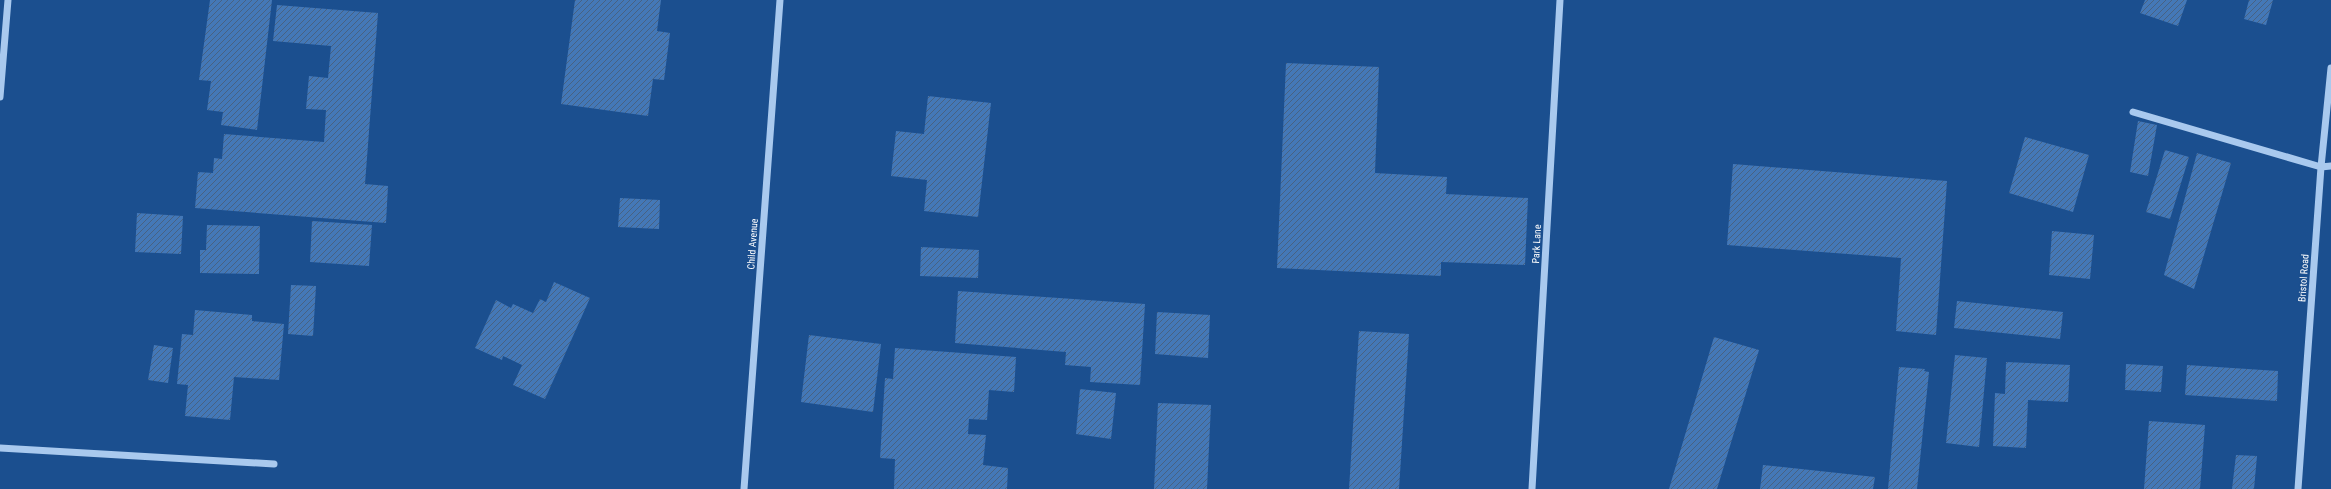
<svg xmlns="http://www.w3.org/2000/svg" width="2331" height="489" font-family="'Roboto Condensed',sans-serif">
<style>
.building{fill:url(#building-hatch)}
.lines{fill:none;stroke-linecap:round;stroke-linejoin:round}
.minor{stroke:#a9c9ee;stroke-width:7}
.labels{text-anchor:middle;stroke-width:3;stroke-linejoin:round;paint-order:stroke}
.street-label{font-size:10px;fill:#fff;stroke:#1b4f8f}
</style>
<defs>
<pattern id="building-hatch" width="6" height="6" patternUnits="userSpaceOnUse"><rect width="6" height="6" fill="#4478b7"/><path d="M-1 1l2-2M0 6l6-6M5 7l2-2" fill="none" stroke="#486282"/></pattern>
</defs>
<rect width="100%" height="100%" fill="#1b4f8f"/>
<!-- building -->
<path class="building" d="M210,0H272L257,130L221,125L223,112L207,110L211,81L199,80Z
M575,0H661L657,31L670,33L664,80L653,79L648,116L561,104Z
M2145,0H2187L2178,26L2140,13Z
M2249,0H2273L2266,25L2244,19Z
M277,5L378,13L365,184L388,186L386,223L195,208L198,172L213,173L214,158L222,159L224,134L324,142L326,110L306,109L309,76L328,78L331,46L273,41Z
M1286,63L1379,67L1375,173L1447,177L1446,194L1528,198L1525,265L1441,262V276L1277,268Z
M928,96L991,103L978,217L924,211L927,180L891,176L896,131L924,134Z
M2138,121L2157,125L2148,176L2130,172Z
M2025,137L2089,155L2073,212L2009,193Z
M2165,150L2189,157L2170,219L2146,212Z
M2197,153L2231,163L2194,289L2164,275Z
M1733,164L1947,181L1936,335L1896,331L1901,258L1727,245Z
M620,198L660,200L659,229L618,227Z
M137,213L183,216L181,254L135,252Z
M312,221L372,225L369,266L310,262Z
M207,225L260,226L259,274L200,273V250H206Z
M2052,231L2094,235L2090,279L2049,275Z
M921,247L979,250L978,278L920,276Z
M554,282L590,298L545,399L513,385L522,365L503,356L502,360L475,348L496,300L511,308L513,304L533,313L540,299L546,302Z
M291,285L316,286L313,336L288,334Z
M958,291L1145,304L1140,385L1090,382L1091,367L1065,365L1066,352L955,343Z
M1957,301L2063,312L2060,339L1954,328Z
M195,310L252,315V321L284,324L279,380L234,377L230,420L185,416L188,385L177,384L182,334L193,335Z
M1157,312L1210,315L1208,358L1155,354Z
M1359,331L1409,334L1399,489H1349Z
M809,335L881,344L873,412L801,402Z
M1714,337L1759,350L1717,489H1669Z
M154,345L173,348L168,383L148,380Z
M895,348L1016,357L1014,392L989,390L987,420L969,419L968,434L986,435L983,465L1008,468L1007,489H894L895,459L880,458L885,378L893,379Z
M1955,355L1987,358L1979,447L1946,443Z
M2006,362L2070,365L2068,402L2028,400L2026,448L1993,446L1995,393L2005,394Z
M2126,364L2163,366L2161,392L2125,390Z
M2187,365L2278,371L2277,401L2185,395Z
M1899,367L1925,369L1924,371L1929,372L1917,489H1888Z
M1080,389L1116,393L1111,439L1076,434Z
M1158,403L1211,405L1207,489H1154Z
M2149,421L2205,425L2200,489H2144Z
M2236,455L2257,456L2254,489H2232Z
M1763,465L1875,477L1873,489H1760Z"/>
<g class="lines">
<!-- minor -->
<path class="minor" d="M0,97L8,0
M2133,112L2321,167L2331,166
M0,448L274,464
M744,489L780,0
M1532,489L1560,0
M2298,489L2321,167L2331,68"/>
</g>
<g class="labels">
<!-- street labels -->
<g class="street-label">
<text transform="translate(752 244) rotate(-86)" y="4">Child Avenue</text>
<text transform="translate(1536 244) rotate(-87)" y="4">Park Lane</text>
<text transform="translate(2303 278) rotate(-86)" y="4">Bristol Road</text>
</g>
</g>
</svg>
